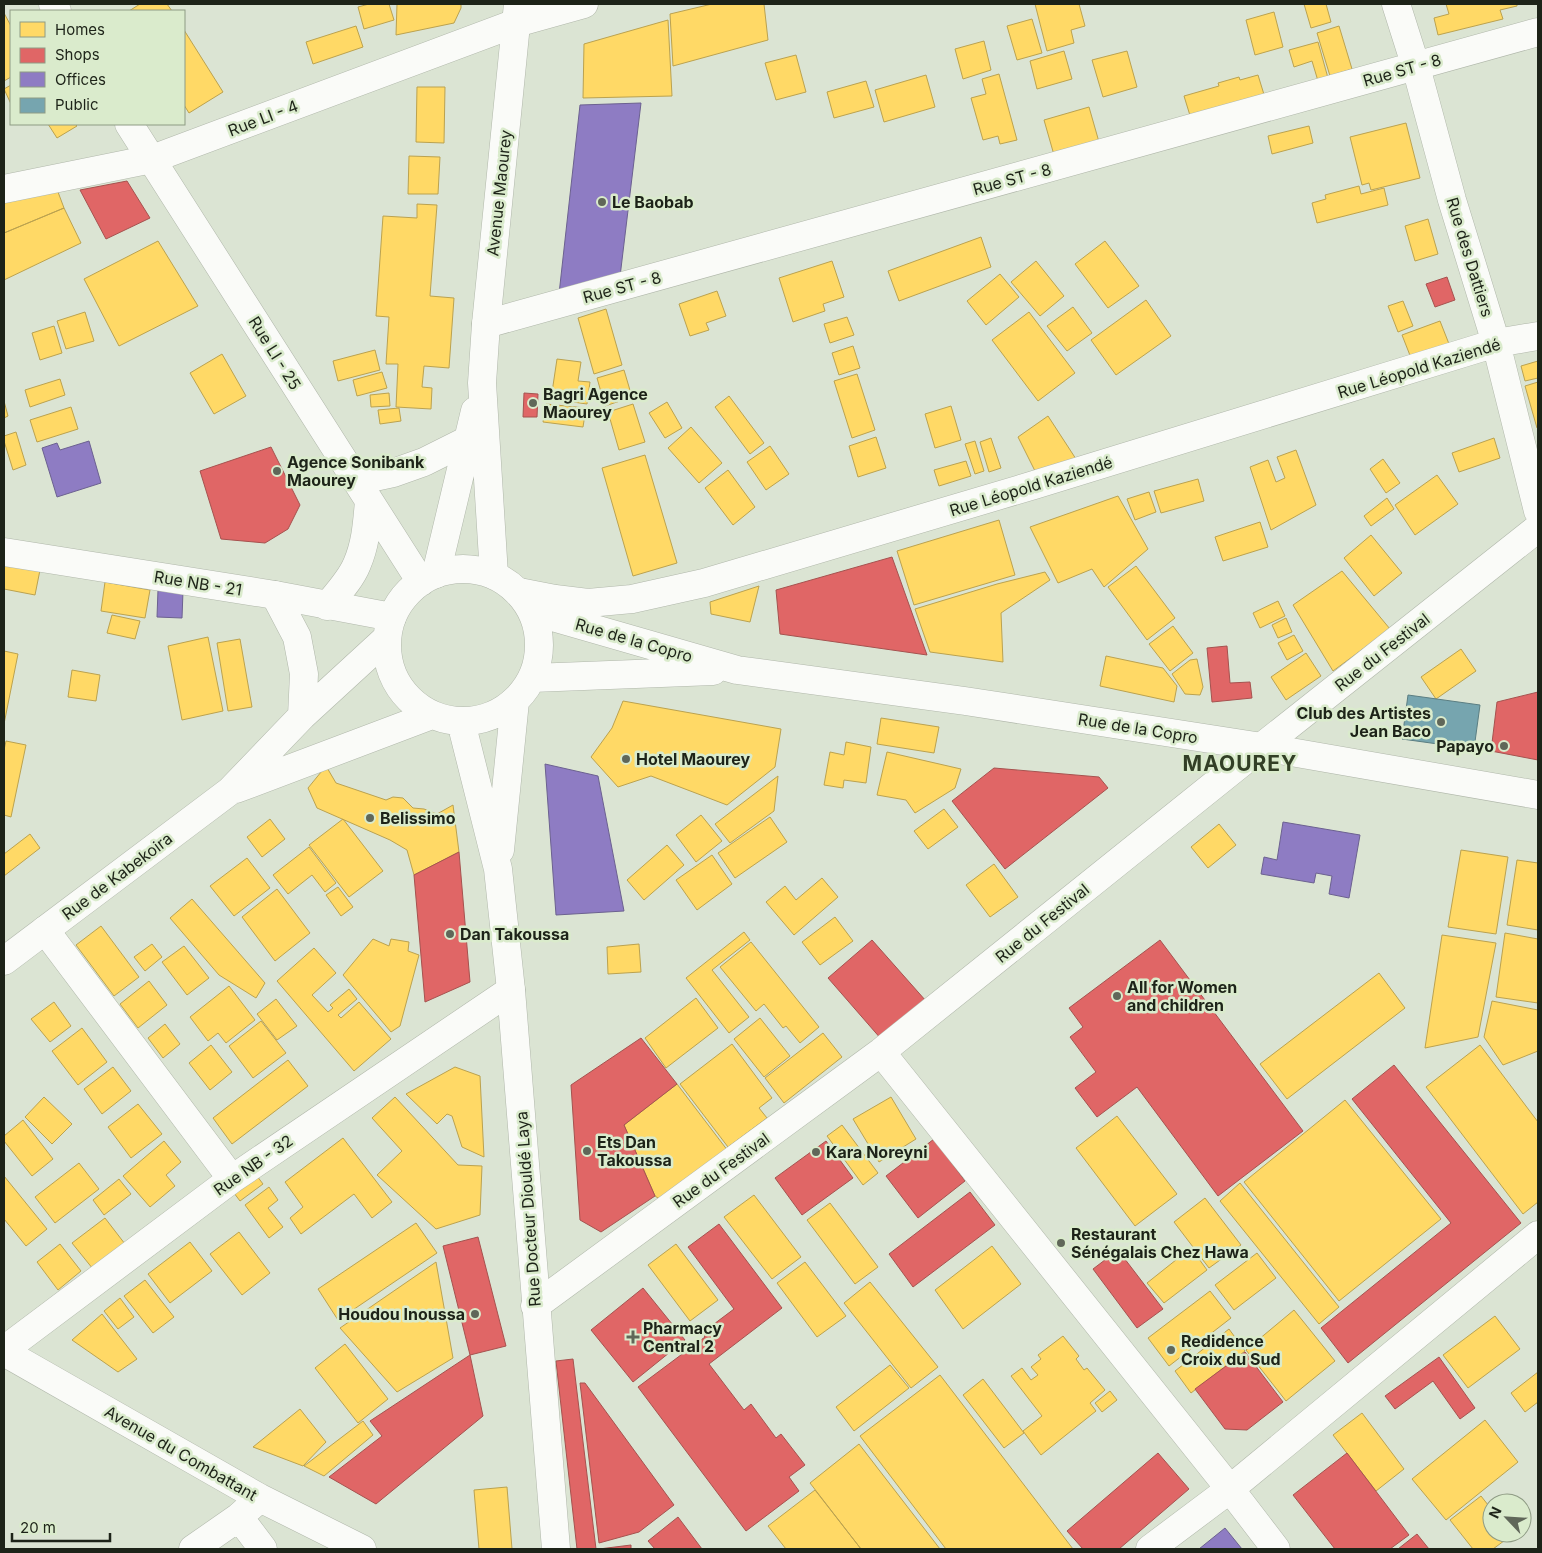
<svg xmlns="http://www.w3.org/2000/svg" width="1542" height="1553" font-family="Inter,sans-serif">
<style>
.homes{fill:#ffd966;stroke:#bba24f}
.shops{fill:#e06666;stroke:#a6524f}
.offices{fill:#8e7cc3;stroke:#6c6190}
.public{fill:#76a5af;stroke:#5b7e82}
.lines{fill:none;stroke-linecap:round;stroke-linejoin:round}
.minor-casing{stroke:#b0b7aa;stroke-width:29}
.tertiary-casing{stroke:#b0b7aa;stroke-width:29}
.secondary-casing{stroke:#b0b7aa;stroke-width:29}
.minor{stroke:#fafbf8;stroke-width:28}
.tertiary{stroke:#fafbf8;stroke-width:28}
.secondary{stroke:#fafbf8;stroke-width:28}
.poi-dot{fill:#606759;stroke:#daebcc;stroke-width:2}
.labels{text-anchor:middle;stroke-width:5;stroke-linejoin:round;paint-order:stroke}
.street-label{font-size:16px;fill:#1d2318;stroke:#daebcc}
.poi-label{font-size:16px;font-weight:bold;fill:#1d2318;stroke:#daebcc;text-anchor:start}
.district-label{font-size:21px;font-weight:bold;letter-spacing:1px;fill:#323f26;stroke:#daebcc}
</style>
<rect width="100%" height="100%" fill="#dbe4d3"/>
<!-- homes -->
<path class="homes" d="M140,4H167L172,11H129Z
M369,4H389L394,20L364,29L358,7Z
M397,4H461V8L454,23L396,35Z
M712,4H764L768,40L673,66L670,14Z
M1035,4H1079L1085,26L1071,30L1074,43L1047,51Z
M1304,4H1326L1331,22L1311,28Z
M1446,4H1517V6L1500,10L1503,19L1438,35L1434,18L1449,14Z
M1274,12L1283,47L1255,55L1246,20Z
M4,13L11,26V77L4,81Z
M1032,19L1042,53L1017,60L1007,26Z
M668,20L672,96L583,98L584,44Z
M356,26L363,47L313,64L306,42Z
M1339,26L1352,69L1330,76L1317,33Z
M184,30L223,92L189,113L184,105Z
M984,41L991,70L963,79L955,49Z
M1318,42L1328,78L1318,81L1312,61L1294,67L1289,50Z
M1064,51L1072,79L1037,89L1030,61Z
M1127,51L1137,87L1103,97L1092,60Z
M796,55L806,92L776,100L765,63Z
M999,74L1017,140L1000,144L998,136L983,140L971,98L986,94L982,79Z
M926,75L935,107L884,122L875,90Z
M1258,75L1266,101L1192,122L1184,96L1219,86L1218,83L1239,77L1240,80Z
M866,81L874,107L834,118L827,92Z
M11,85V104L4,89Z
M417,87H445L444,143L416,142Z
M1089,107L1099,142L1054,155L1044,120Z
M1406,123L1420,178L1371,190L1369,183L1362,185L1350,137Z
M48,124H75L77,126L57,138Z
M1309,126L1313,143L1272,154L1268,136Z
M409,156L440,157L438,194H408Z
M55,184L64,208L4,233V201Z
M1359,186L1361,194L1384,188L1388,205L1317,223L1312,203L1326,199L1325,195Z
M417,204L437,205L430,296L454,298L449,368L424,366L422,387L432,388L431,409L396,407L398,364H386L389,317L376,316L383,216L417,218Z
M64,208L81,243L4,280V233Z
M1428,219L1438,254L1415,261L1405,226Z
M981,237L991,267L899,301L888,271Z
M158,241L198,306L119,346L84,279Z
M1105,241L1139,286L1108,308L1075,264Z
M832,261L844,297L823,304L825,311L793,322L779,278Z
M1036,261L1064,296L1040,316L1011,282Z
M1000,274L1019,297L986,325L967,301Z
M717,291L726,316L706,323L709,330L690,336L679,304Z
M1146,300L1171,336L1116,375L1091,340Z
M1403,301L1413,326L1398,332L1388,306Z
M1073,307L1092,333L1067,351L1047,326Z
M606,309L622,365L594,374L578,318Z
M85,312L94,341L66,349L57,321Z
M1029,312L1075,373L1038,401L992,340Z
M847,317L854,335L830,343L824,324Z
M1440,321L1451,349L1413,363L1402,335Z
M54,326L62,353L40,360L32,333Z
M853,346L860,368L839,375L832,353Z
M375,350L380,370L338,381L333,361Z
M222,354L246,396L214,414L190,373Z
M557,359L581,362L578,381L590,382L587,404L551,399Z
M1538,361V378L1525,381L1521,366Z
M624,370L632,397L605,406L597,378Z
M382,372L387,388L357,396L353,380Z
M857,374L875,430L852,438L834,381Z
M60,379L65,395L30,407L25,390Z
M1538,382V428H1537L1525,386Z
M389,393L390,406L371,407L370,395Z
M729,396L764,443L750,454L715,407Z
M4,401L8,416L4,418Z
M667,402L682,428L665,438L649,413Z
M546,404L586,408L583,427L543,422Z
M633,404L645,442L619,450L608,412Z
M951,406L961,440L935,448L925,414Z
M71,407L78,429L37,442L30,420Z
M399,408L401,421L380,424L378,410Z
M1048,416L1076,459L1035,471L1018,437Z
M691,427L722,463L699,483L668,448Z
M16,432L26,465L13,470L4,441V436Z
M876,437L886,468L858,477L849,446Z
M991,438L1001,468L989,472L980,442Z
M1494,438L1500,458L1459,472L1452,453Z
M975,441L984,471L975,474L965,444Z
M770,446L789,474L766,490L747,462Z
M1296,450L1316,505L1271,530L1250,467L1268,460L1276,482L1285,478L1277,457Z
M645,455L677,563L633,576L602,468Z
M1383,459L1400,483L1386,493L1370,469Z
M966,461L971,476L939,486L934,470Z
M728,470L755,507L733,525L705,488Z
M1437,475L1458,504L1415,535L1395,505Z
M1198,479L1204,501L1161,513L1154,491Z
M1149,492L1156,512L1135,520L1127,499Z
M1118,496L1148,549L1104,587L1092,569L1058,583L1030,527Z
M1387,498L1394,509L1371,526L1364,516Z
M999,520L1015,575L914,605L897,551Z
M1260,522L1268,547L1223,561L1215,537Z
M1371,535L1402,573L1374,596L1344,558Z
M4,563L40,570L35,595L4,589Z
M1136,566L1175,618L1147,640L1108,587Z
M1342,571L1390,629L1333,671L1293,605Z
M1045,572L1050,580L1001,613L1003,662L930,652L915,609L997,584Z
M105,582L150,590L145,618L101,611Z
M759,586L750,622L711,614L710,602Z
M1278,601L1285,616L1260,628L1253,613Z
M112,615L140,621L135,639L107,633Z
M1286,618L1292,632L1278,638L1272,625Z
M1173,626L1193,653L1170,671L1149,644Z
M1294,635L1303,651L1287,660L1278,643Z
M208,637L223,711L182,720L168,646Z
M240,639L252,707L228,711L217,643Z
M1461,649L1476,671L1436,699L1421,677Z
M4,651L18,654L4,724Z
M1306,653L1321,676L1286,700L1271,677Z
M1106,656L1163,668L1177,686L1174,702L1100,686Z
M1197,659L1203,687L1200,695L1185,694L1172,674L1190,660Z
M72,670L100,675L96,701L68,697Z
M623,701L781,729L775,767L727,805L651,776L618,787L591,757L612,728Z
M881,718L939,727L934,753L877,744Z
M6,741L26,745L11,817L4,815V750Z
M846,742L871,747L866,783L844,780L843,788L824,785L830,752L844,755Z
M887,752L961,769L955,788L915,813L906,800L877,795Z
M326,766L336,783L386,800L393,797L403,798L413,808L424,809L437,814L453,805L459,852L414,875L407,850L390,840L317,808L308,788Z
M778,776L774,811L730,843L715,824Z
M944,809L958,827L928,849L914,831Z
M701,815L722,841L696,862L676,835Z
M770,817L787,842L735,878L718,853Z
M270,819L285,839L262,857L247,837Z
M343,819L383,871L349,897L309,845Z
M1219,824L1236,845L1208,868L1191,847Z
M30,834L40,848L4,876V854Z
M667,845L684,865L644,900L627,880Z
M309,847L336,883L325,892L312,875L288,894L273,875Z
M1461,850L1508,857L1496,934L1448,927Z
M712,855L732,884L697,910L676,880Z
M247,858L270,888L234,916L210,886Z
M1517,860L1538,863V930L1507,925Z
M994,864L1018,897L990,917L966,885Z
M822,878L838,897L794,935L766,902L785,886L796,900Z
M338,887L353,907L341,916L326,895Z
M277,889L310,933L275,961L242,917Z
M192,899L265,983L256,998L219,975L170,918Z
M835,917L853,941L820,965L802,942Z
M101,926L139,977L114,996L76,945Z
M744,932L750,940L712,970L749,1017L729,1033L686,978Z
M1505,933L1538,939V1003L1496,997Z
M1442,935L1496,943L1478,1037L1425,1048Z
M373,939L389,946L391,939L409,942L408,951L419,955L400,1026L391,1032L343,975Z
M751,942L819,1027L800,1043L786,1026L783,1028L764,1004L756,1011L720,967Z
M152,944L162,957L145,971L134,957Z
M639,944L641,972L608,974L607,947Z
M184,946L209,978L187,995L162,962Z
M314,948L336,973L312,995L328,1012L333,1008L330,1005L349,989L357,999L338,1015L341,1018L359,1002L391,1039L354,1071L277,981Z
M1379,973L1405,1008L1287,1099L1260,1064Z
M149,981L167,1005L138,1028L120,1004Z
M229,986L255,1020L226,1043L218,1033L208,1041L190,1017Z
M696,998L718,1028L666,1068L645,1038Z
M276,999L297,1026L277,1040L257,1014Z
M1492,1001L1538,1010V1051L1503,1065L1484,1037Z
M54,1002L71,1026L50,1042L31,1019Z
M760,1018L790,1056L764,1077L734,1039Z
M261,1021L286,1053L253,1078L229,1046Z
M165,1024L180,1044L163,1058L148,1038Z
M82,1028L107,1062L78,1085L52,1051Z
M823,1033L842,1057L784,1103L765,1078Z
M732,1044L772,1098L759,1108L767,1118L728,1147L680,1084Z
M211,1045L232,1072L210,1090L189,1063Z
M1480,1045L1538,1122V1202L1523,1214L1426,1087Z
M288,1060L308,1086L232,1144L213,1118Z
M113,1067L131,1091L102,1114L84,1089Z
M455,1067L480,1076L484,1157L462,1147L452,1116L447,1114L437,1124L406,1094Z
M677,1084L728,1151L664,1202L655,1196L624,1125Z
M44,1097L72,1124L52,1144L25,1117Z
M395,1097L458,1165L482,1166L480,1215L436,1229L377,1175L402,1151L372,1118Z
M891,1097L916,1139L879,1162L853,1119Z
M1345,1100L1441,1219L1339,1301L1244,1182Z
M138,1104L162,1134L131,1158L108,1127Z
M1117,1116L1177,1194L1135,1226L1076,1148Z
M23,1120L53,1159L32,1176L4,1141V1136Z
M842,1125L878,1173L863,1185L827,1136Z
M343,1138L392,1202L372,1218L354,1194L301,1234L290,1218L303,1207L285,1182Z
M164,1141L181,1162L166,1175L175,1186L150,1207L123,1176Z
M79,1163L99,1189L55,1223L35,1197Z
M251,1168L263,1184L240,1201L228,1185Z
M4,1176L47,1229L26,1246L4,1219Z
M119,1179L131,1194L104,1215L93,1200Z
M1240,1183L1339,1307L1319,1324L1220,1201Z
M269,1187L278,1200L268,1208L283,1227L269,1238L245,1205Z
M754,1195L801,1257L772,1279L724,1217Z
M1205,1198L1241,1245L1209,1268L1174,1222Z
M830,1203L878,1267L855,1284L807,1220Z
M105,1218L125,1244L93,1269L72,1243Z
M416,1223L437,1253L338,1320L318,1289Z
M239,1232L270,1273L242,1295L210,1254Z
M190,1242L212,1271L170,1303L148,1274Z
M60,1244L81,1271L58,1290L37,1262Z
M676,1244L718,1300L690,1321L648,1265Z
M992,1246L1021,1284L963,1329L935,1290Z
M1191,1248L1207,1270L1164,1303L1147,1283Z
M1257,1253L1276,1278L1234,1310L1215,1285Z
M436,1262L453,1358L397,1392L340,1328Z
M805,1262L846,1316L817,1337L777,1283Z
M145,1280L174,1317L153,1333L124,1296Z
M870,1282L938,1367L911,1388L844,1303Z
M1210,1291L1231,1318L1169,1366L1148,1338Z
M120,1298L134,1317L118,1329L104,1311Z
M1294,1310L1335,1361L1286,1401L1246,1350Z
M102,1314L137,1359L118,1372L72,1340Z
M1495,1316L1520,1349L1468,1388L1443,1355Z
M1229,1329L1245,1351L1191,1393L1175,1371Z
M1063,1336L1079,1356L1076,1359L1084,1370L1087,1368L1105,1390L1090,1403L1096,1411L1041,1455L1023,1431L1042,1416L1011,1376L1022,1368L1031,1380L1038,1375L1031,1367L1041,1359L1038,1355Z
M345,1344L388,1399L358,1423L315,1368Z
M890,1365L909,1388L854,1431L836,1407Z
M1538,1372V1402L1525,1412L1511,1393Z
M940,1375L1073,1549H946L860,1436Z
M983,1379L1024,1433L1004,1448L963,1395Z
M1110,1391L1117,1400L1102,1412L1095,1403Z
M300,1409L326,1442L303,1466L253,1447Z
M1362,1413L1404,1469L1376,1491L1333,1435Z
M1485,1420L1518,1462L1446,1520L1412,1479Z
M363,1421L373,1435L324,1476L304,1466Z
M859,1444L940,1549H861L810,1483Z
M507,1487L512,1549H479L474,1490Z
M815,1490L861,1549H786L768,1526Z
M1481,1496L1492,1510V1533H1510L1512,1535L1493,1549H1473L1450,1520Z"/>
<!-- shops -->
<path class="shops" d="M127,181L150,218L106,239L80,190Z
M1447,277L1455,300L1435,307L1426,284Z
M524,393L538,394L537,417H523Z
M271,447L300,505L288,529L265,543L221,539L200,471Z
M892,557L927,655L780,634L776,590Z
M1227,646L1230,683L1250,682L1252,698L1212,702L1207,648Z
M1538,692V760L1491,751L1497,702Z
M994,768L1099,777L1108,788L1005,869L952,801Z
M459,852L470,982L425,1002L414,875Z
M872,940L926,1001L882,1040L828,978Z
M1160,940L1303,1131L1218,1196L1137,1087L1097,1117L1075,1088L1096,1072L1070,1037L1083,1027L1069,1008Z
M641,1038L677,1084L624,1125L655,1196L601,1232L580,1220L571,1085Z
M1394,1065L1521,1223L1348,1363L1321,1328L1451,1223L1352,1099Z
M934,1139L965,1181L918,1218L886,1176Z
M826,1141L853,1178L802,1215L775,1178Z
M970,1192L995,1225L913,1287L889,1254Z
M719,1224L782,1308L709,1364L744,1410L751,1404L776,1438L781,1434L805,1465L789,1477L799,1491L746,1531L638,1387L705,1337L702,1333L734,1309L688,1247Z
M478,1237L506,1346L470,1355L443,1246Z
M1118,1250L1163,1309L1137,1328L1093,1269Z
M643,1288L685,1340L633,1382L591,1330Z
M1245,1352L1283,1402L1247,1430L1225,1429L1195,1389Z
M470,1355L483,1416L376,1504L329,1477L382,1436L370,1421Z
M1439,1357L1475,1408L1460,1419L1433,1381L1395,1409L1385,1396Z
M573,1359L596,1549H577L556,1361Z
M580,1383H585L674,1505L639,1532L599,1543Z
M1158,1453L1189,1489L1119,1549H1083L1067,1531Z
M1347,1453L1409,1535L1390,1549H1335L1293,1495Z
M678,1517L702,1549H655L648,1541Z
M1417,1534L1429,1549H1398Z
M631,1545V1549H599Z"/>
<!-- offices -->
<path class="offices" d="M641,103L619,285L558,303L580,105Z
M89,441L101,483L57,497L42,448L57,443L60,450Z
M158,590L183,591L182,618L157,617Z
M545,764L598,776L624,911L556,915Z
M1283,822L1360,835L1349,898L1329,894L1332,876L1316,873L1314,883L1261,874L1264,857L1277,860Z
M1225,1528L1242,1549H1199Z"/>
<!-- public -->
<path class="public" d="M1408,695L1480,705L1474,749L1402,739Z"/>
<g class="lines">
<defs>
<path id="minor" d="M1396,4L1416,67L1452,200L1496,343L1538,511
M4,189L152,159L516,23L584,4
M486,324L1538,32
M4,552L275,595L392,617
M519,592L555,599L588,603L632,599L704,583L1034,485L1496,343L1538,336
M45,930L232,1179
M881,1052L1230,1489L1276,1549
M535,1306L881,1052L1240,764L1538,528
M4,1350L232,1179L511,990
M4,1352L260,1498L362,1549
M260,1498L239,1517L263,1549
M193,1549L239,1517
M1150,1549L1230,1489L1538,1235"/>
<path id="tertiary" d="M53,4L57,11
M129,124L421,582
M356,481L393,473L424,462L468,440
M387 645a76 76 0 1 1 152 0a76 76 0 1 1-152 0Z
M275,595L297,637L304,674L302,716
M327,606C338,593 351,579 357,564C366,543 367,523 369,501
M532,611L737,670L965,701L1262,747L1538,795
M532,678L713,671
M461,722L498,869L511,990L556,1549
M236,789L432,715
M500,850L515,701
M4,961L230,791L302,716L387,638"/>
<path id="secondary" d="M436,574L475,411
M494,575L482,383L486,324L518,4"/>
</defs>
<!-- minor casing -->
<use href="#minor" class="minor-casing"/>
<!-- tertiary casing -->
<use href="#tertiary" class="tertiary-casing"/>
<!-- secondary casing -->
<use href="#secondary" class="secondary-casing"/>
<!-- minor -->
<use href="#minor" class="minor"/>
<!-- tertiary -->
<use href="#tertiary" class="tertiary"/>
<!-- secondary -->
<use href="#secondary" class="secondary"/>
</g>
<!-- markers -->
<g class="poi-dot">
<circle cx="602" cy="202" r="5"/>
<circle cx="533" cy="403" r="5"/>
<circle cx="277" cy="471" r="5"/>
<circle cx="1441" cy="722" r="5"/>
<circle cx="1504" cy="746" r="5"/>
<circle cx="626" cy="759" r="5"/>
<circle cx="370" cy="818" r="5"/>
<circle cx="450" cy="934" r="5"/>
<circle cx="1117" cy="996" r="5"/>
<circle cx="587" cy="1151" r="5"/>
<circle cx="816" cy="1152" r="5"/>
<circle cx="1061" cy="1243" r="5"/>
<circle cx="475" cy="1314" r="5"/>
<path d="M630.5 1329.5h5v5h5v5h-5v5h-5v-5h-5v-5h5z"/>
<circle cx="1171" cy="1350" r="5"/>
</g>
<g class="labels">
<!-- street labels -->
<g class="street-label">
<text transform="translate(1402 70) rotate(-16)" y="6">Rue ST - 8</text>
<text transform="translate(263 118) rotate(-21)" y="6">Rue LI - 4</text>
<text transform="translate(1012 179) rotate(-15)" y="6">Rue ST - 8</text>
<text transform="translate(499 193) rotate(-84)" y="6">Avenue Maourey</text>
<text transform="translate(1470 257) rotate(73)" y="6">Rue des Dattiers</text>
<text transform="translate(622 287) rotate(-15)" y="6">Rue ST - 8</text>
<text transform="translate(275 353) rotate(58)" y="6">Rue LI - 25</text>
<text transform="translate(1419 368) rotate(-17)" y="6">Rue Léopold Kaziendé</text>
<text transform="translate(1031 486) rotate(-17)" y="6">Rue Léopold Kaziendé</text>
<text transform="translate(198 583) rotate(9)" y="6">Rue NB - 21</text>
<text transform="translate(634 640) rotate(16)" y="6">Rue de la Copro</text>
<text transform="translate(1382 652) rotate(-38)" y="6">Rue du Festival</text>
<text transform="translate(1138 728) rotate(9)" y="6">Rue de la Copro</text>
<text transform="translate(117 876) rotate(-37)" y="6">Rue de Kabekoira</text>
<text transform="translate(1042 923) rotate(-39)" y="6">Rue du Festival</text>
<text transform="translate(253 1165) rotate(-35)" y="6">Rue NB - 32</text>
<text transform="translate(721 1170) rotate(-36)" y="6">Rue du Festival</text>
<text transform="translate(528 1209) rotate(-94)" y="6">Rue Docteur Diouldé Laya</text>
<text transform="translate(181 1453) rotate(30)" y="6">Avenue du Combattant</text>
</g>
<!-- poi labels -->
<g class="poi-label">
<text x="612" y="208">Le Baobab</text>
<text x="543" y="400">Bagri Agence<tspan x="543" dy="18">Maourey</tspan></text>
<text x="287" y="468">Agence Sonibank<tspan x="287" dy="18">Maourey</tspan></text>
<text x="1431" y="719" text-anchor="end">Club des Artistes<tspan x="1431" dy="18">Jean Baco</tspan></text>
<text x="1494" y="752" text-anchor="end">Papayo</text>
<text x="636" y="765">Hotel Maourey</text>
<text x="380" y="824">Belissimo</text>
<text x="460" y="940">Dan Takoussa</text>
<text x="1127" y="993">All for Women<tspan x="1127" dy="18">and children</tspan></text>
<text x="597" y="1148">Ets Dan<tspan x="597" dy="18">Takoussa</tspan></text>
<text x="826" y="1158">Kara Noreyni</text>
<text x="1071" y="1240">Restaurant<tspan x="1071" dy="18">Sénégalais Chez Hawa</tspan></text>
<text x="465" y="1320" text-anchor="end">Houdou Inoussa</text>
<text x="643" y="1334">Pharmacy<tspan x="643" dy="18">Central 2</tspan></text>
<text x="1181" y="1347">Redidence<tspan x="1181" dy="18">Croix du Sud</tspan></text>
</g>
<!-- district labels -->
<g class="district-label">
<text x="1240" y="771">MAOUREY</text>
</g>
</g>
<!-- border -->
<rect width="1542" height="1553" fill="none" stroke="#1d2318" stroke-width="10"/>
<!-- legend -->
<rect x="10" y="10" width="175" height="115" fill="#daebcc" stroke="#8e9b84"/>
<rect x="20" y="22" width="25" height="15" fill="#ffd966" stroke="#8e9b84"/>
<text x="55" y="35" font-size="15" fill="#1d2318">Homes</text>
<rect x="20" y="48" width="25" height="15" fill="#e06666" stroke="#8e9b84"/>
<text x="55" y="60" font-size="15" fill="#1d2318">Shops</text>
<rect x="20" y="72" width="25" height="15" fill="#8e7cc3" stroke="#8e9b84"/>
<text x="55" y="85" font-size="15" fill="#1d2318">Offices</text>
<rect x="20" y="98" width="25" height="15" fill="#76a5af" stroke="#8e9b84"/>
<text x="55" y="110" font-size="15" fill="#1d2318">Public</text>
<!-- north arrow -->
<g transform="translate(1507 1518) rotate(295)"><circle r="24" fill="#daebcc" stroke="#8e9b84"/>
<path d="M0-4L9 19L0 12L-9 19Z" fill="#606759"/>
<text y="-8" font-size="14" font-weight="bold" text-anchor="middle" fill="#1d2318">N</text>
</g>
<!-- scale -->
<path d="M12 1533v8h98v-8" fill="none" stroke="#1d2318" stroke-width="2.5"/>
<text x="20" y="1533" font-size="15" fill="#1d2318" stroke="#daebcc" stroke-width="4" paint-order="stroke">20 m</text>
</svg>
